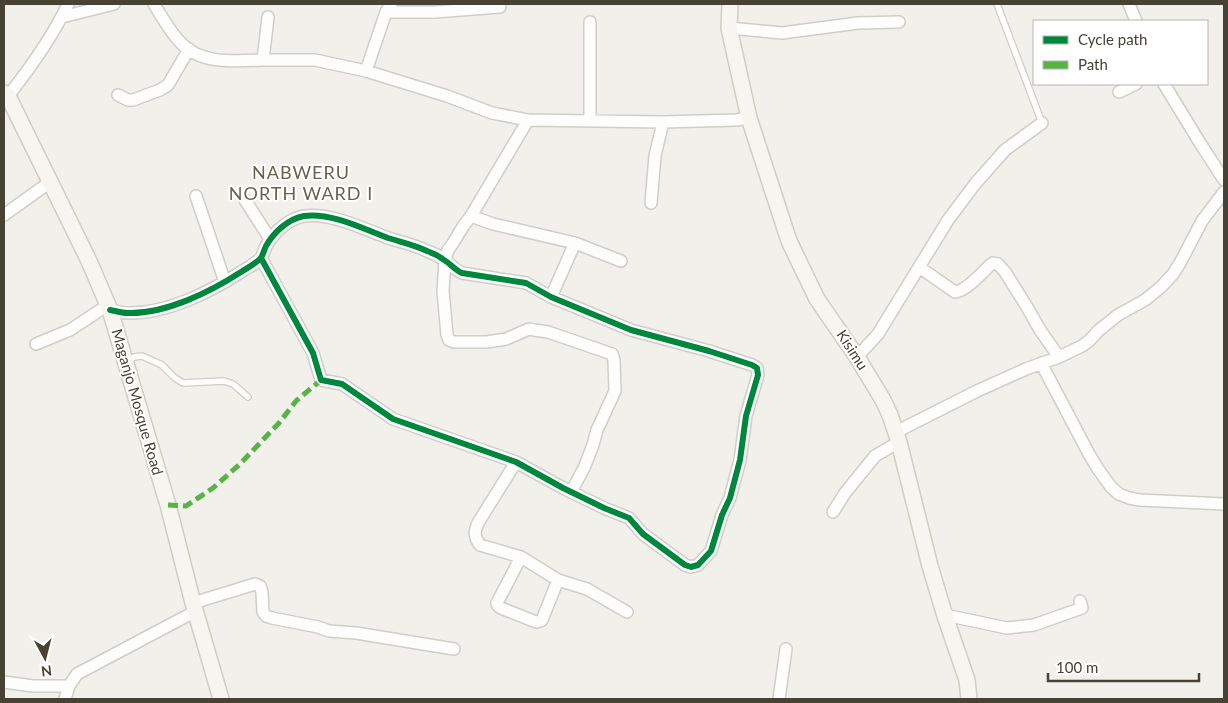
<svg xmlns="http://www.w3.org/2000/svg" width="1228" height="703" font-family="Lato,sans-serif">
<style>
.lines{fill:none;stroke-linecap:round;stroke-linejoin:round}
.lane-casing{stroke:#cfcec8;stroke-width:8}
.street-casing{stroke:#cfcec8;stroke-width:14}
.secondary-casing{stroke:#d1cdc1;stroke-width:18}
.lane{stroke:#fdfdfc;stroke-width:5.5}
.street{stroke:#fdfdfc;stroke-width:11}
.secondary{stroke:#f7f5ef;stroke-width:15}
.quiet{stroke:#57b346;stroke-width:5;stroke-dasharray:10 5;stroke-linecap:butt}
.cycleway-casing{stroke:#fff;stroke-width:9}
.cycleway{stroke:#00873e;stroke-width:6}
.labels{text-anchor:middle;stroke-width:4;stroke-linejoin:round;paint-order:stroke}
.street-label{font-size:15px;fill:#484235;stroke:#fff}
.quarter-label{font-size:18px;letter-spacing:1px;fill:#6c614c;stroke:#fff}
</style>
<rect width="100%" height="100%" fill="#f1f0ea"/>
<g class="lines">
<defs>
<path id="lane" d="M997,4L1042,123
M126,362L134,357L142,356L162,365L175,378L183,383L224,381L233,384L248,397"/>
<path id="street" d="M154,4C161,16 171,33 181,43C201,65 237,61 263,60L268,17
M1129,4L1136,21
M386,12H435L500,7
M62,17L114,4
M590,22V121
M729,28L782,33L858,23L899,22
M263,60H315L366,71L447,96L492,113L528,120L663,122L736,120L749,118
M366,71L386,12L391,4
M1164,84L1200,143L1224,180
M1119,92L1136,84
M118,95L128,100H133L160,90L168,85L189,49
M8,96C31,67 52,38 68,4
M528,120L471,216L464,225L453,243L448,250L445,260L443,291L447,335L449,340L454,342H487L506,339L529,329L534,330L548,332L612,354L614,360L615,391L597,430L593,445L584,468L571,492
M196,196L225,282
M245,200L270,239
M651,203L655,156L663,122
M4,215L50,182
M471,216L493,224L575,243L621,261
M919,267L955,292C966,291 982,273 990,265L993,263L998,264L1005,272L1027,307L1040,330L1059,357
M551,297L575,243
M110,310C116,311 122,313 128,313C166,314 210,292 241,272C247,268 255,264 260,259C263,256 264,250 266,246C274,232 288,219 304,216C330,212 364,229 388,238C401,242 415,245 427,251C433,253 439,256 444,260C451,264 455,270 462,273L526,283L551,297L631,330L709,351L752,365L757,368L758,375L746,416L740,460L730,498L722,515L711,551L698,565L691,567L685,565L643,534L629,518L604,508L563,488L516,462L393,419L342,384L321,380L313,353L261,258
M36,344L70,330L108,305
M857,357L878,334L948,220L975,184L1005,150L1042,123
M1041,363L1089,454L1098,469L1111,487L1119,494L1129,498L1140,500L1224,504
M896,432L977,391L1026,369L1059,357L1082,346L1089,341L1098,331L1118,315L1145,300L1161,287L1173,274L1180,263L1202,221L1224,192
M516,462L478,523C474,532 474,537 480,545L521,557L558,580L587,589L627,612
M833,512L845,493L875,456L899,442
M521,557L497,603L498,606L501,608L536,622L540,621L542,620L558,580
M193,603L255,584L260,586L262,592L263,612L266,616L272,618L318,627L329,631L356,633L454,649
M945,615L1007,628L1034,625L1082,608L1080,601
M4,682L33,686H69
M65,699L69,686L77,674L196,611
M779,699L786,649"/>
<path id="secondary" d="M730,4L729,28L749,118L789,241L817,299L857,357L883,400L890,415L899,442L930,566L945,616L967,680L969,699
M4,93L8,96L89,261L110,310L168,505L193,603L221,699"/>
</defs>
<!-- lane casing -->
<use href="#lane" class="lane-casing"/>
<!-- street casing -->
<use href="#street" class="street-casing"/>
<!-- secondary casing -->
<use href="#secondary" class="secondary-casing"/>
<!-- lane -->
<use href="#lane" class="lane"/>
<!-- street -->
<use href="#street" class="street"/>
<!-- secondary -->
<use href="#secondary" class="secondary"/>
<!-- quiet -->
<path class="quiet" d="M168,505L186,506L213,488L240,464L279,423L296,401L321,380"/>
<defs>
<path id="cycleway" d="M110,310C116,311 122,313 128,313C166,314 210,292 241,272C247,268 255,264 260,259C263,256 264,250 266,246C274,232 288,219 304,216C330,212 364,229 388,238C401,242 415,245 427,251C433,253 439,256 444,260C451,264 455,270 462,273L526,283L551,297L631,330L709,351L752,365L757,368L758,375L746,416L740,460L730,498L722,515L711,551L698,565L691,567L685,565L643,534L629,518L604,508L563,488L516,462L393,419L342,384L321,380L313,353L261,258"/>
</defs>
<!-- cycleway casing -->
<use href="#cycleway" class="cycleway-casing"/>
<!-- cycleway -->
<use href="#cycleway" class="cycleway"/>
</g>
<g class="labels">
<!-- street labels -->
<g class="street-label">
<text transform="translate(852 350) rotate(57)" y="5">Kisimu</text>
<text transform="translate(137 402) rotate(74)" y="5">Maganjo Mosque Road</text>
</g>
<!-- quarter labels -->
<g class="quarter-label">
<text x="301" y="179">NABWERU<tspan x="301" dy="21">NORTH WARD I</tspan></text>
</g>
</g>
<!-- border -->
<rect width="1228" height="703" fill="none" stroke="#484235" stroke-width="10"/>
<!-- legend -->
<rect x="1033" y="20" width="175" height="65" fill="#ffffff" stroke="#b6b3ae"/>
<rect x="1043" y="36" width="25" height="8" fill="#00873e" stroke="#b6b3ae"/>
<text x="1078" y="45" font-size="15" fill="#484235">Cycle path</text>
<rect x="1043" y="61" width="25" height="8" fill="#57b346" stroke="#b6b3ae"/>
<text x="1078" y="70" font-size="15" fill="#484235">Path</text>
<!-- north arrow -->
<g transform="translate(45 658) rotate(173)" stroke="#ffffff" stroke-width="4" paint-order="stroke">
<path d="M0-4L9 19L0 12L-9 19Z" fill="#484235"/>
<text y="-8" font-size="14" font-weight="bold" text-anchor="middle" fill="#484235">N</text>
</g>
<!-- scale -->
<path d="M1048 673v8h151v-8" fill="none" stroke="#484235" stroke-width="2.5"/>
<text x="1056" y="673" font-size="15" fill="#484235" stroke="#ffffff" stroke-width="4" paint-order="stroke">100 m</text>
</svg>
